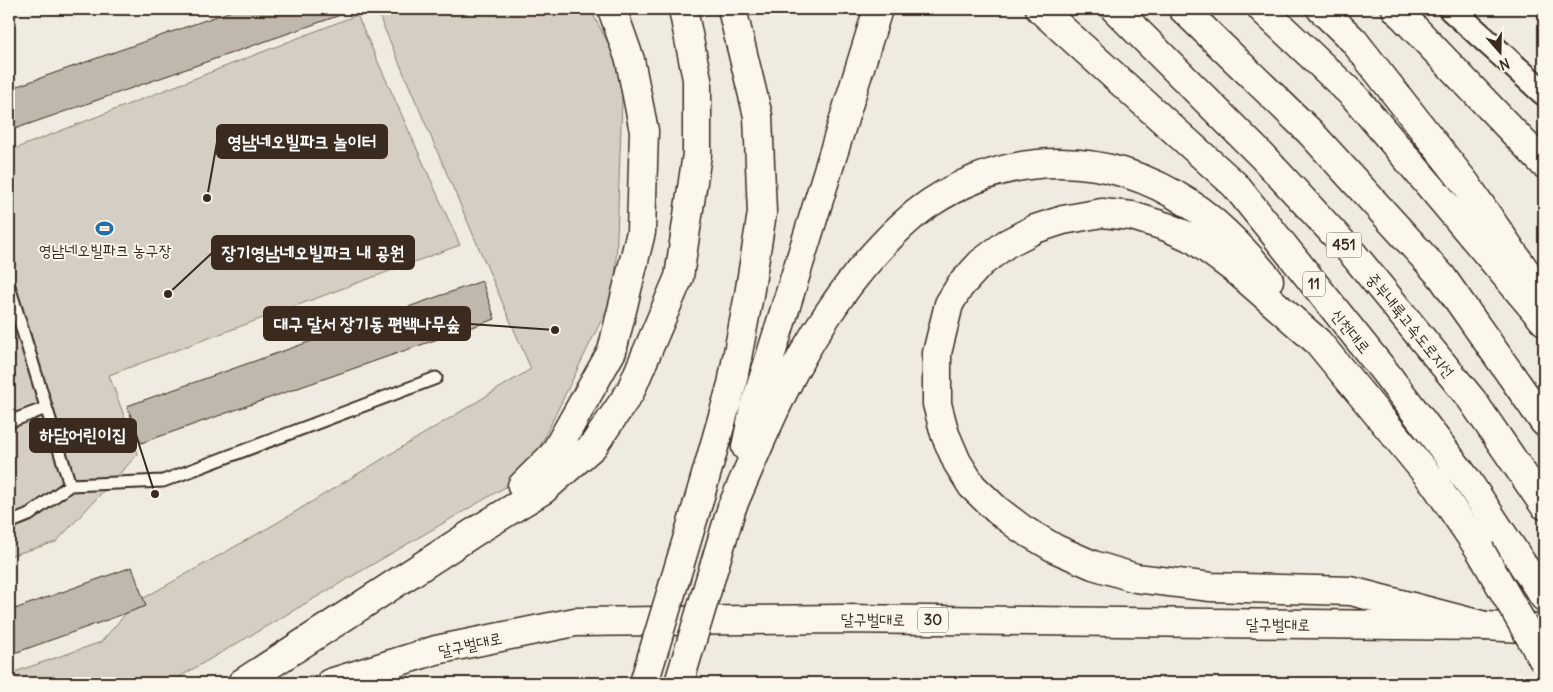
<svg xmlns="http://www.w3.org/2000/svg" width="1553" height="692" font-family="Delius,'Poor Story',sans-serif">
<style>
.green{fill:#d5cec3;stroke:#887c70}
.building{fill:#c0b8ad;stroke:#3b2a1e}
.lines{fill:none;stroke-linecap:round;stroke-linejoin:round}
.lane-casing{stroke:#3b2a1e;stroke-width:15}
.street-casing{stroke:#3b2a1e;stroke-width:28}
.primary-casing{stroke:#3b2a1e;stroke-width:31}
.highway-casing{stroke:#3b2a1e;stroke-width:31}
.lane{stroke:#fbf7ec;stroke-width:11}
.street{stroke:#fbf7ec;stroke-width:24}
.primary{stroke:#fbf7ec;stroke-width:28}
.highway{stroke:#fbf7ec;stroke-width:28}
.highway-bridge-casing{stroke:#3b2a1e;stroke-width:31;stroke-linecap:butt}
.highway-bridge{stroke:#fbf7ec;stroke-width:28}
.labels{text-anchor:middle;stroke-width:4;stroke-linejoin:round;paint-order:stroke}
.shield{fill:#fbf7ec;stroke:#75685c;stroke-width:1}
.shield-label{font-size:15px;font-weight:bold;fill:#3b2a1e}
.poi-label{font-size:16px;fill:#3b2a1e;stroke:#fbf7ec}
.street-label{font-size:16px;fill:#3b2a1e;stroke:#fbf7ec}
.leader{fill:none;stroke:#3b2a1e;stroke-width:2}
.callout-dot{fill:#3b2a1e;stroke:#fbf7ec;stroke-width:2}
.callout{fill:#3b2a1e;stroke:#3b2a1e;stroke-width:2}
.callout-label{font-size:18px;text-anchor:middle;font-weight:bold;fill:#fff}
</style>
<rect width="100%" height="100%" fill="#f0ebe0"/>
<filter id="ink" filterUnits="userSpaceOnUse"><feTurbulence type="fractalNoise" baseFrequency=".02" numOctaves="2"/><feDisplacementMap in="SourceGraphic" scale="10" xChannelSelector="R" yChannelSelector="G"/><feConvolveMatrix kernelMatrix="1 2 1 2 8 2 1 2 1" color-interpolation-filters="sRGB"/></filter>
<g filter="url(#ink)">
<!-- green -->
<path class="green" d="M376,9H590L623,71L615,292L526,475L169,683H9V674L101,642L135,603L275,524L531,369Z
M357,15L460,245L109,375L138,454L56,542L9,556V364L14,362L9,343V151Z"/>
<!-- building -->
<path class="building" d="M237,9H349V12L9,131V89Z
M482,281L495,319L141,443L127,406Z
M132,567L146,606L9,655V611Z"/>
<g class="lines">
<defs>
<path id="lane" d="M9,286L70,485
M9,422L46,408
M9,523L29,515L70,485L163,481L436,378"/>
<path id="street" d="M1451,9L1544,93"/>
<path id="primary" d="M330,683L436,650L575,622L840,619L1485,626L1544,629"/>
<path id="highway" d="M1040,9L1235,185L1384,371L1467,480L1544,597
M1115,9L1262,156L1353,254L1472,400L1544,505
M1183,9L1310,132L1442,277L1544,422
M1262,9L1354,96L1544,321
M1321,9L1354,41L1466,184L1544,298
M1396,9L1544,164
M746,447L754,409L878,9
M522,486L554,454L612,351L641,232L644,131L630,60L612,9
M698,503L732,384L749,295L762,213L758,116L732,9
M732,507C761,441 787,374 828,314C853,276 893,228 930,203C1012,149 1108,150 1190,204C1220,224 1246,252 1269,280
M1480,550L1435,484L1318,342L1237,271L1194,239L1167,227L1132,216L1102,213L1063,220L1035,229L1006,244L981,263L960,286L949,304L937,353V404L945,434L957,462L972,486L997,510L1022,529L1056,549L1093,565L1136,578L1211,587L1351,591L1485,626
M242,683L476,531L543,490L593,446L630,392L679,277L697,154V79L683,9"/>
</defs>
<!-- lane casing -->
<use href="#lane" class="lane-casing"/>
<!-- street casing -->
<use href="#street" class="street-casing"/>
<!-- primary casing -->
<use href="#primary" class="primary-casing"/>
<!-- highway casing -->
<use href="#highway" class="highway-casing"/>
<!-- lane -->
<use href="#lane" class="lane"/>
<!-- street -->
<use href="#street" class="street"/>
<!-- primary -->
<use href="#primary" class="primary"/>
<!-- highway -->
<use href="#highway" class="highway"/>
<defs>
<path id="highway-bridge" d="M1480,550L1544,661
M644,683L698,503
M679,683L732,507"/>
</defs>
<!-- highway-bridge casing -->
<use href="#highway-bridge" class="highway-bridge-casing"/>
<!-- highway-bridge -->
<use href="#highway-bridge" class="highway-bridge"/>
</g>
</g>
<!-- icons -->
<defs>
<symbol id="stadium-bare" viewBox="-9 -9 18 18"><path d="M0-5a6.5 5 0 1 0 0 10a6.5 5 0 1 0 0-10ZM-3.5-1.8h7v3.6h-7Z" fill="#1f6fb2" stroke="#fbf7ec" stroke-width="2.5" paint-order="stroke"/></symbol>
</defs>
<g fill-rule="evenodd">
<use href="#stadium-bare" x="92" y="216" width="25" height="25"/>
</g>
<g class="labels">
<!-- shield labels -->
<g class="shield">
<rect x="1326.5" y="232.5" width="35" height="25" rx="4"/>
<rect x="1303" y="271.5" width="22" height="25" rx="4"/>
<rect x="918" y="607.5" width="30" height="25" rx="4"/>
</g>
<g class="shield-label">
<text x="1344" y="250">451</text>
<text x="1314" y="289">11</text>
<text x="933" y="625">30</text>
</g>
<!-- poi labels -->
<g class="poi-label">
<text x="105" y="256">영남네오빌파크 농구장</text>
</g>
<!-- street labels -->
<g class="street-label">
<text transform="translate(1411 325) rotate(51)" y="6">중부내륙고속도로지선</text>
<text transform="translate(1351 331) rotate(51)" y="6">신천대로</text>
<text transform="translate(873 619) rotate(1)" y="6">달구벌대로</text>
<text transform="translate(1278 624) rotate(1)" y="6">달구벌대로</text>
<text transform="translate(470 644) rotate(-12)" y="6">달구벌대로</text>
</g>
</g>
<!-- callouts -->
<path class="leader" d="M207 198L217 142M168 294L212 253M555 330L470 324M155 494L136 435"/>
<g class="callout-dot">
<circle cx="207" cy="198" r="5"/>
<circle cx="168" cy="294" r="5"/>
<circle cx="555" cy="330" r="5"/>
<circle cx="155" cy="494" r="5"/>
</g>
<g class="callout">
<rect x="217" y="125" width="170" height="33" rx="5"/>
<rect x="212" y="236" width="202" height="33" rx="5"/>
<rect x="264" y="307" width="206" height="33" rx="5"/>
<rect x="30" y="419" width="106" height="33" rx="5"/>
</g>
<g class="callout-label">
<text x="302" y="148">영남네오빌파크 놀이터</text>
<text x="313" y="259">장기영남네오빌파크 내 공원</text>
<text x="367" y="330">대구 달서 장기동 편백나무숲</text>
<text x="83" y="441">하담어린이집</text>
</g>
<!-- margin -->
<rect width="1553" height="692" fill="none" stroke="#fbf7ec" stroke-width="30"/>
<rect x="15" y="15" width="1523" height="662" fill="none" stroke="#3b2a1e" stroke-width="2" filter="url(#ink)"/>
<!-- north arrow -->
<g transform="translate(1500 52) rotate(160)" stroke="#fbf7ec" stroke-width="4" paint-order="stroke">
<path d="M0-4L9 19L0 12L-9 19Z" fill="#3b2a1e"/>
<text y="-8" font-size="14" font-weight="bold" text-anchor="middle" fill="#3b2a1e">N</text>
</g>
</svg>
